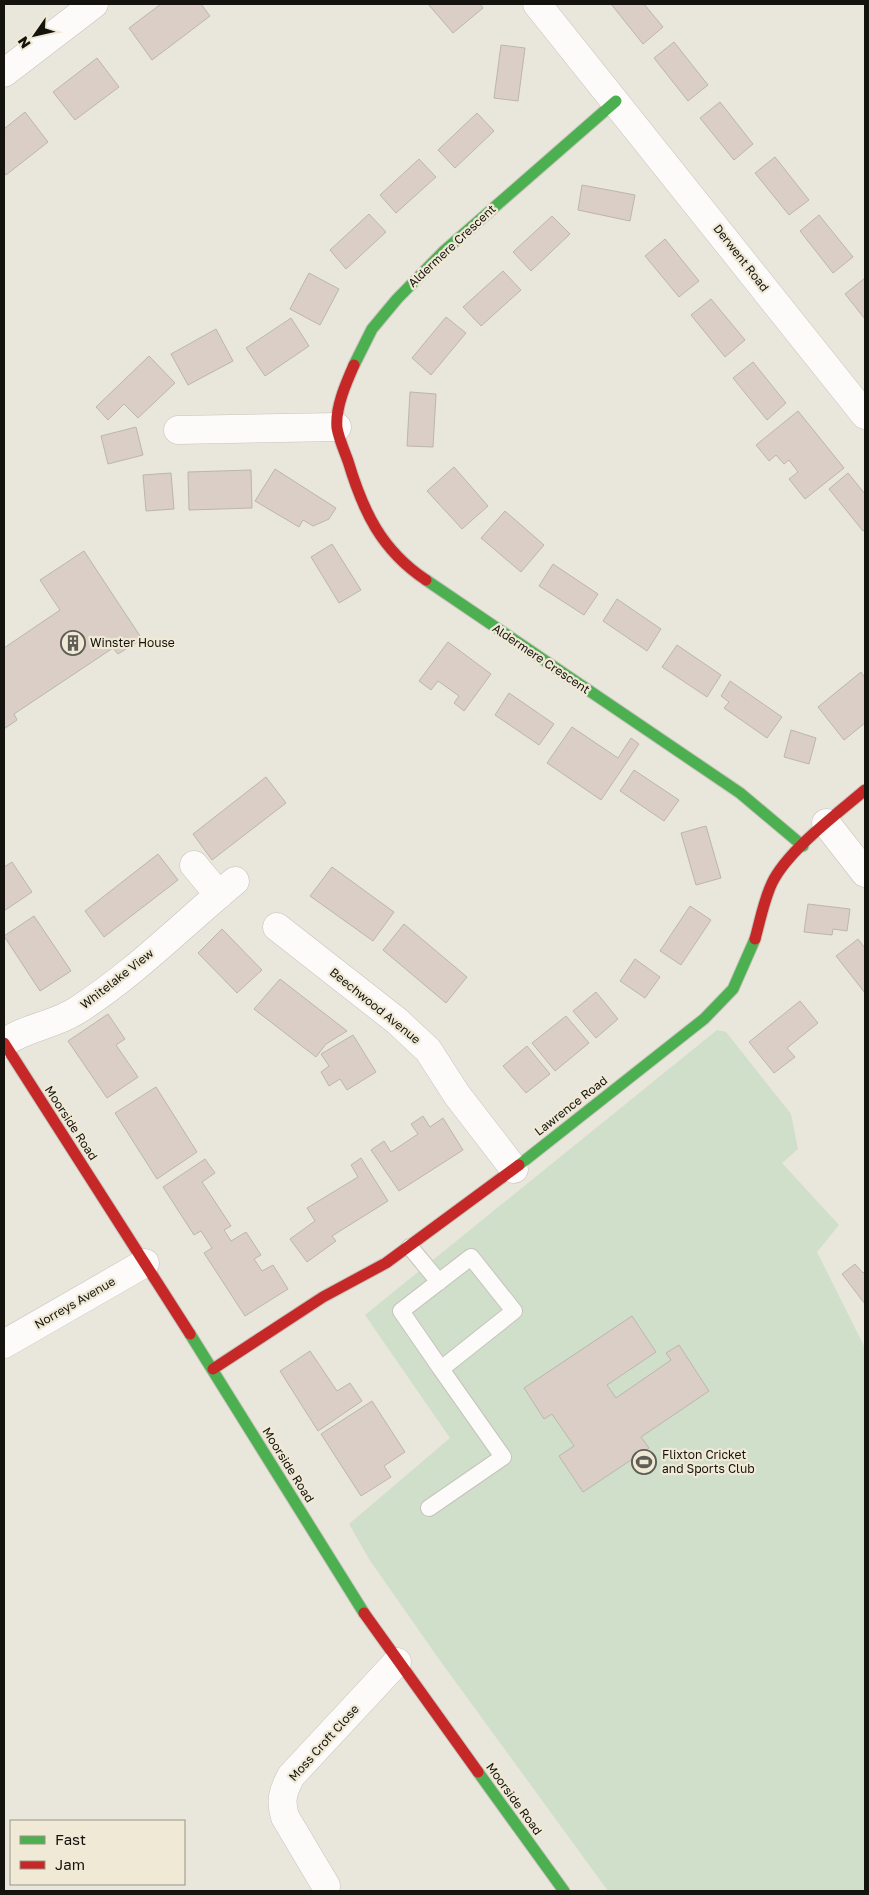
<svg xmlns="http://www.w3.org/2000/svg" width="869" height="1895" font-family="'Golos Text',sans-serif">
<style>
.green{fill:#cfdfc9}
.building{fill:#dacec6;stroke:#bbb6b0}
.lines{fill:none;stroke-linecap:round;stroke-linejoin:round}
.lane-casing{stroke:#c6c3bc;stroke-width:18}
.street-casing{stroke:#c6c3bc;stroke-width:29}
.fast-casing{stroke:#c6c3bc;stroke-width:13}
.jam-casing{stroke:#c6c3bc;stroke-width:13}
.lane{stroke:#fcfbfa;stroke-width:16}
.street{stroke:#fcfbfa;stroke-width:28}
.fast{stroke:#4caf50;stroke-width:11}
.jam{stroke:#c62828;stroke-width:11}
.labels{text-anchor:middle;stroke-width:4.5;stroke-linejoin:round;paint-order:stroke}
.street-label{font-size:12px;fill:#15130d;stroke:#efe9d6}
.poi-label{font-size:12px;fill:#15130d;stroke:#efe9d6;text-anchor:start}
</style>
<rect width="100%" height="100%" fill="#e9e6dc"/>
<!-- green -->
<path class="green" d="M717,1030L726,1032L791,1114L798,1149L782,1163L839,1225L817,1252L865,1348V1891H608L436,1655L369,1559L349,1524L450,1438L365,1315Z"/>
<!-- building -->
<path class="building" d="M161,4H201L210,16L152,60L129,28Z
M428,4H480L483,8L453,33Z
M611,4H644L663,27L643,44Z
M674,42L708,85L688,101L654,58Z
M501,45L525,48L518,101L494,98Z
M97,58L119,87L75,120L53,92Z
M720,102L753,144L734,160L700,118Z
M25,112L48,142L6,175L4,172V129Z
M477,113L494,131L455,168L438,150Z
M775,157L809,200L789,215L755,173Z
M419,159L436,177L396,213L380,195Z
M582,185L635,195L630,221L578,210Z
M369,214L386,232L346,269L330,250Z
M819,215L853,257L833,273L800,231Z
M552,216L570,234L531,271L513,252Z
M665,239L699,281L679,297L645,256Z
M503,271L521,290L481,326L463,307Z
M309,273L339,289L320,325L290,309Z
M865,278V319L845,294Z
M711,299L745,340L725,357L691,315Z
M446,317L466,333L431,375L412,358Z
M291,318L309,346L265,376L246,348Z
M216,329L233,361L188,385L171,354Z
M149,356L175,383L138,418L124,404L108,420L96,407Z
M753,362L786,403L767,420L733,378Z
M410,392L436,394L433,447L407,446Z
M798,411L844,468L805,499L789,479L798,472L789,460L784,464L776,455L769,461L756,445Z
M136,427L143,455L108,464L101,436Z
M454,467L488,506L462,529L427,491Z
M275,469L336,508L329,519L313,526L303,520L299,527L255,501Z
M251,470L252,508L189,510L188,472Z
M171,473L174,509L146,511L143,475Z
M848,473L865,494V529L863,531L829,489Z
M505,511L544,545L521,572L481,538Z
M332,544L361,590L339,603L311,557Z
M84,551L142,639L118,654L113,648L14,714L17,720L4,729V648L60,610L40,580Z
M553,564L598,594L584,615L539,586Z
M617,599L661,629L647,651L603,621Z
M448,642L491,674L464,711L454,703L459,696L438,681L431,690L419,681Z
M677,645L721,675L707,697L662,667Z
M861,672L865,678V723L844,740L818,707Z
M730,681L782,717L767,738L724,708L729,702L721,696Z
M509,693L554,724L539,745L495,715Z
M572,727L618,758L631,738L639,744L601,800L547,763Z
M791,730L816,738L809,764L784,757Z
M634,770L679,800L664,821L620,791Z
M266,777L286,803L212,860L193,834Z
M706,826L721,878L696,885L681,833Z
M158,854L178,880L104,937L85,911Z
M12,862L32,892L4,911V867Z
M332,867L394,912L373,941L310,896Z
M808,904L850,909L847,931L833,929L832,935L804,932Z
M690,906L711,920L681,965L660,951Z
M34,916L71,971L40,991L4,936Z
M404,924L467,977L446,1003L383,950Z
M222,929L262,970L237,993L198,953Z
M858,939L865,948V993L836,956Z
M635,959L660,977L645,998L620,981Z
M280,979L347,1031L326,1044L316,1057L254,1009Z
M596,992L618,1019L596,1038L573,1011Z
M800,1001L818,1023L787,1048L795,1057L774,1073L749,1042Z
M108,1014L125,1039L116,1045L138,1077L107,1098L68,1041Z
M566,1016L589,1043L555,1071L532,1043Z
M353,1035L376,1072L347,1090L340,1079L329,1086L321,1072L329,1066L321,1054Z
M527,1046L550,1074L526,1093L503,1066Z
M156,1087L197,1152L157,1179L115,1113Z
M423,1116L430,1127L443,1118L463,1150L399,1191L371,1150L384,1141L391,1152L418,1134L411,1124Z
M361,1158L388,1201L332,1236L336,1241L307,1262L290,1239L315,1221L307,1208L358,1177L351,1165Z
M205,1159L215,1173L202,1182L231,1226L224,1230L231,1241L246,1232L261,1255L254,1259L262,1271L273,1265L288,1289L245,1316L204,1253L212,1248L201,1231L194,1235L163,1187Z
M855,1264L863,1273L865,1271V1304L842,1274Z
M632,1316L656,1352L607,1385L616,1398L671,1360L666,1353L679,1345L709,1391L641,1437L649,1448L583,1492L559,1456L574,1446L552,1414L544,1419L524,1388Z
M310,1351L337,1391L350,1383L362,1401L318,1431L280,1371Z
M372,1401L405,1452L384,1466L391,1477L361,1496L321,1434Z"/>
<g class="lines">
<defs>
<path id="lane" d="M410,1247L439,1282
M471,1257L514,1311L441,1369L401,1311Z
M429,1508L503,1457L441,1369"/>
<path id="street" d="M537,4L865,415
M4,73L94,4
M178,430L337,427
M826,823L865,873
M194,865L219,895
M277,927L397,1021L428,1050L457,1095L514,1169
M4,1043C26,1027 52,1026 76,1011C133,975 183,924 235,881
M4,1344L145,1263
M326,1886L285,1817C280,1800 283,1791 291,1776L397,1662"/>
<path id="fast" d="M354,365L372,329L397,299L443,252L616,101
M426,580L740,793L803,846
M519,1165L704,1019L733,989L755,939
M190,1334L364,1613
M478,1772L564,1891"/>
<path id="jam" d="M354,365C346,383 335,408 337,428C339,439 344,450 348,461C363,511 381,550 426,580
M755,939C760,921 764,900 772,883C787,851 838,813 865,790
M4,1043L190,1334
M213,1369L323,1297L386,1263L519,1165
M364,1613L478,1772"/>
</defs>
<!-- lane casing -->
<use href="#lane" class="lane-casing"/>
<!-- street casing -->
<use href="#street" class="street-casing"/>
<!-- fast casing -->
<use href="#fast" class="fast-casing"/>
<!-- jam casing -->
<use href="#jam" class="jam-casing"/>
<!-- lane -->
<use href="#lane" class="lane"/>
<!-- street -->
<use href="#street" class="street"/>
<!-- fast -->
<use href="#fast" class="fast"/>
<!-- jam -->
<use href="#jam" class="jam"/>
</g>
<!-- icons -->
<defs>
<symbol id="building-ring" viewBox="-11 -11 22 22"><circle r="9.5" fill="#efe9d6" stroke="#5f5d55" stroke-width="1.5"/><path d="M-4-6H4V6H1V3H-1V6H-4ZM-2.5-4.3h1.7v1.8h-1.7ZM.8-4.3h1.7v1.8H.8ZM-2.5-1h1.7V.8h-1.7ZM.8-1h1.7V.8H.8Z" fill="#5f5d55"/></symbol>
<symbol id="stadium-ring" viewBox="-11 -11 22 22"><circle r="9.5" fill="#efe9d6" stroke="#5f5d55" stroke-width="1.5"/><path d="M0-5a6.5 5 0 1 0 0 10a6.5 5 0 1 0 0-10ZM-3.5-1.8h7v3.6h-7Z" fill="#5f5d55"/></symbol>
</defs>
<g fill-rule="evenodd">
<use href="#building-ring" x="59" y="629" width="28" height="28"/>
<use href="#stadium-ring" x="630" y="1448" width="28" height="28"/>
</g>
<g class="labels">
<!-- street labels -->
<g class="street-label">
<text transform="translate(452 246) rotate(-43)" y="4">Aldermere Crescent</text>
<text transform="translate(741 258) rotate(52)" y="4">Derwent Road</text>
<text transform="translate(541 659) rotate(34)" y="4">Aldermere Crescent</text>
<text transform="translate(117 979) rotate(-38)" y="4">Whitelake View</text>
<text transform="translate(375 1006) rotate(39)" y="4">Beechwood Avenue</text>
<text transform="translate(571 1106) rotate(-38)" y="4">Lawrence Road</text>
<text transform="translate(71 1123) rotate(57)" y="4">Moorside Road</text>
<text transform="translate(75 1303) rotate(-30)" y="4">Norreys Avenue</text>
<text transform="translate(288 1465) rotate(58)" y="4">Moorside Road</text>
<text transform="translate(324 1743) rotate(-48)" y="4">Moss Croft Close</text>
<text transform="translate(514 1799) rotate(54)" y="4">Moorside Road</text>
</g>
<!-- poi labels -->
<g class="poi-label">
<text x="90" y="647">Winster House</text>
<text x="662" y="1459">Flixton Cricket<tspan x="662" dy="14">and Sports Club</tspan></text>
</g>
</g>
<!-- border -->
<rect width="869" height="1895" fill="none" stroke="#15130d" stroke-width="10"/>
<!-- legend -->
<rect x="10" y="1820" width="175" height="65" fill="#efe9d6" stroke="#989386"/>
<rect x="20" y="1836" width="25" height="8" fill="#4caf50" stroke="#989386"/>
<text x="55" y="1845" font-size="15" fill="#15130d">Fast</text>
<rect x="20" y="1861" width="25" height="8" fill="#c62828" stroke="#989386"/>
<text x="55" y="1870" font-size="15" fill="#15130d">Jam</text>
<!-- north arrow -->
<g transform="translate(35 35) rotate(236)" stroke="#efe9d6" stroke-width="4" paint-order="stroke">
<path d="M0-4L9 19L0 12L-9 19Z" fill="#15130d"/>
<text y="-8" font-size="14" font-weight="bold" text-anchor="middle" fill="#15130d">N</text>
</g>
</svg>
